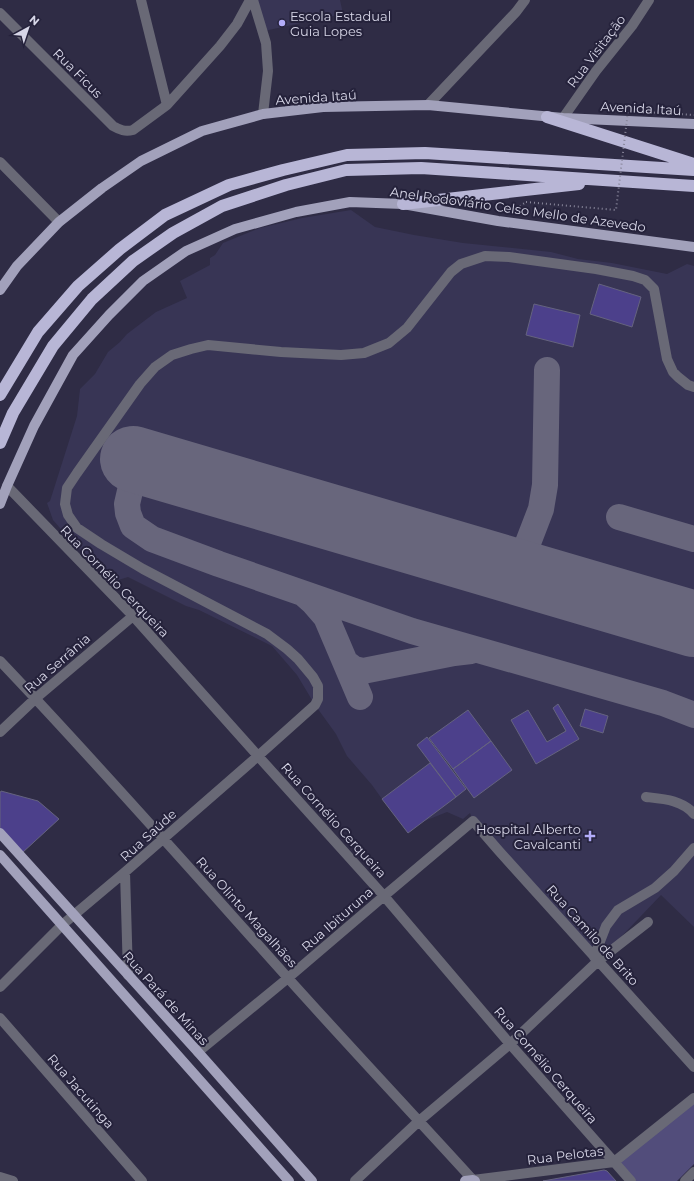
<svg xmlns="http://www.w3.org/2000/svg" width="694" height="1181" font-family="Montserrat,sans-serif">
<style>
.built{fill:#383555}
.green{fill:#524d7b}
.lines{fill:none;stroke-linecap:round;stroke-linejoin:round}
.taxiway{stroke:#68667c;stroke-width:26}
.runway{stroke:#68667c;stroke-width:66}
.building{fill:#4c408b;stroke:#65637f}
.path{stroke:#88869a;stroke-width:2;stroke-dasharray:1 3;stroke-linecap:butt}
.minor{stroke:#696976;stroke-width:10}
.major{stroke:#a2a1bb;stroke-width:10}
.highway{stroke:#b8b6d6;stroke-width:12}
.path-bridge{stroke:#88869a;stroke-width:2;stroke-dasharray:1 3;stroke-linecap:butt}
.poi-dot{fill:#b3adf9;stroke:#25223b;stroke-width:1.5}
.labels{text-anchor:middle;stroke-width:4;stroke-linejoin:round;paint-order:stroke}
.poi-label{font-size:13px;fill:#d7d6e7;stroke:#25223b;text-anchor:start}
.street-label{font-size:13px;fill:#d7d6e7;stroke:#25223b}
</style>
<rect width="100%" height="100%" fill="#2f2c45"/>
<!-- built -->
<path class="built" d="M254,0H340L343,14L264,31Z
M351,210L375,227L414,235L463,243L551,252L578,259L612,263L667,274L687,264L694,266V927L661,895L598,961L473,821L470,813L463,819L447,812L422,822L382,799L372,785L347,756L336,734L315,705L297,675L272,646L199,610L186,606L128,577L115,581L73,543L53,520L47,503L50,501L77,416L80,389L95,374L108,352L120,342L127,334L156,312L187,298L180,281L210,265V258L215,255L223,243L260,228L302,218Z"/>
<!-- green -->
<path class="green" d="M694,1103V1164L677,1181H636L619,1163Z"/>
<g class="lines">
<!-- taxiway -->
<path class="taxiway" d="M142,462L137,468L133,478L127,504L128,513L133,526L152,539L219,564L412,631L663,703L694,715
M619,517L694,539
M524,574L521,561L541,509L545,485L547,370
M304,594L313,602L326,617L360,697
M346,663L354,669L363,671L454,653L471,651"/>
<!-- runway -->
<path class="runway" d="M133,459L694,624"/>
</g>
<!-- building -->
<path class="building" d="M599,284L641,297L632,327L590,314Z
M534,304L580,315L573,347L526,335Z
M558,704L579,739L536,764L511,720L528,710L547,742L566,731L553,708Z
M585,709L608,716L603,733L580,726Z
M468,710L491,741L453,769L429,738Z
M427,737L466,789L456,797L417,745Z
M491,741L512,770L474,798L453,769Z
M430,763L456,797L408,833L382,799Z
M1,791L38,801L59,819L22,853L0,828V793Z
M604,1170L607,1171L616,1181H543Z"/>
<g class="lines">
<!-- path -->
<path class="path" d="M510,213L526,202"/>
<!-- minor -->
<path class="minor" d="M141,0L167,105
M253,0L266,43L268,71L263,114
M0,13L113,126C120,130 125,132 133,130L167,105L220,46L237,24L250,0
M428,105L516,12L525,0
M563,118L596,71L632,26L649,0
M0,162L59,222
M7,486L133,616L258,756L384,896L510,1044L631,1181
M0,661C98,764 192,871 287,977C348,1045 411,1112 473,1180L614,1162L694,1098
M0,732L36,698L133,616
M646,797C664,799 682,800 694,814
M125,872L128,975
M594,957L606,926L618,910L655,888L674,871L694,848
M0,987L62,925L125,872L258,756L315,705L318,699V686L313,677L298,659L287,649L267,634L143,569L101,544L77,528L68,515L65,504L67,488L77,473L140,384L155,367L172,355L191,349L208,345L281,352L341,355L364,353L389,343L407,328L451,272L461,264L485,256L509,257L596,269L633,276L645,280L654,289L667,359L673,372L678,377L688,385L694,387
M0,1018L142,1181
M198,1052L288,978L384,896L473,821L499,851L694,1067
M0,1177L13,1181
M355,1181L419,1121L510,1044L598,961L648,922
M685,1181L694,1172"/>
<!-- major -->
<path class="major" d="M0,290L17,266L59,222L102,188L141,161L202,131L263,114L323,107L428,105L563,118L694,124
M0,504L7,486L34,426L73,355L109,315L143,281L186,251L235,229L296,212L350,202L403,204L498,221L694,247
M0,833L198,1052L312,1181
M0,855L289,1181
M465,1181L473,1180L475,1181"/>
<!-- highway -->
<path class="highway" d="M547,117L694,164
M403,204L579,184
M0,395L38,332L78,286L120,249L165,215L229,185L283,170L347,155L425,153L694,170
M0,443L13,413L53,346L92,299L133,261L173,233L222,206L286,185L346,170L421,168L694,186"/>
<!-- path-bridge -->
<path class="path-bridge" d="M526,202L616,210L628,111L694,115"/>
</g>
<!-- markers -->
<g class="poi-dot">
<circle cx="282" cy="23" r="4"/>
<path d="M588 830h4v4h4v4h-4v4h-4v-4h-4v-4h4z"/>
</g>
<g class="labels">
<!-- poi labels -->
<g class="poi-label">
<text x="290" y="21">Escola Estadual<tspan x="290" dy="15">Guia Lopes</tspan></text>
<text x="581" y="834" text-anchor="end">Hospital Alberto<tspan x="581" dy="15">Cavalcanti</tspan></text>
</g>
<!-- street labels -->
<g class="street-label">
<text transform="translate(596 51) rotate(-53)" y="5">Rua Visitação</text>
<text transform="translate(78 73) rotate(45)" y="5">Rua Ficus</text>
<text transform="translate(316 97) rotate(-4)" y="5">Avenida Itaú</text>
<text transform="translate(641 108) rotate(3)" y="5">Avenida Itaú</text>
<text transform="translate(518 209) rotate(8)" y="5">Anel Rodoviário Celso Mello de Azevedo</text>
<text transform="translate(115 581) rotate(46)" y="5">Rua Cornélio Cerqueira</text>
<text transform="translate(57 663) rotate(-41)" y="5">Rua Serrânia</text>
<text transform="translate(334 820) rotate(48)" y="5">Rua Cornélio Cerqueira</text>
<text transform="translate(148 835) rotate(-42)" y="5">Rua Saúde</text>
<text transform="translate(247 912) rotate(48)" y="5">Rua Olinto Magalhães</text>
<text transform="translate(337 919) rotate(-41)" y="5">Rua Ibituruna</text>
<text transform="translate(593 935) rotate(48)" y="5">Rua Camilo de Brito</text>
<text transform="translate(166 998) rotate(48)" y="5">Rua Pará de Minas</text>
<text transform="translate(546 1065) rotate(49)" y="5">Rua Cornélio Cerqueira</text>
<text transform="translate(81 1091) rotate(49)" y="5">Rua Jacutinga</text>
<text transform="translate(565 1155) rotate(-7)" y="5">Rua Pelotas</text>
</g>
</g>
<!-- north arrow -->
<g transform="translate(28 28) rotate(40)" stroke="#25223b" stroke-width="3" paint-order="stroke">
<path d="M0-3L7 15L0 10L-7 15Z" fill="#d7d6e7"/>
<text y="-6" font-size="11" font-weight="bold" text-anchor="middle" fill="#d7d6e7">N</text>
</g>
</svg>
